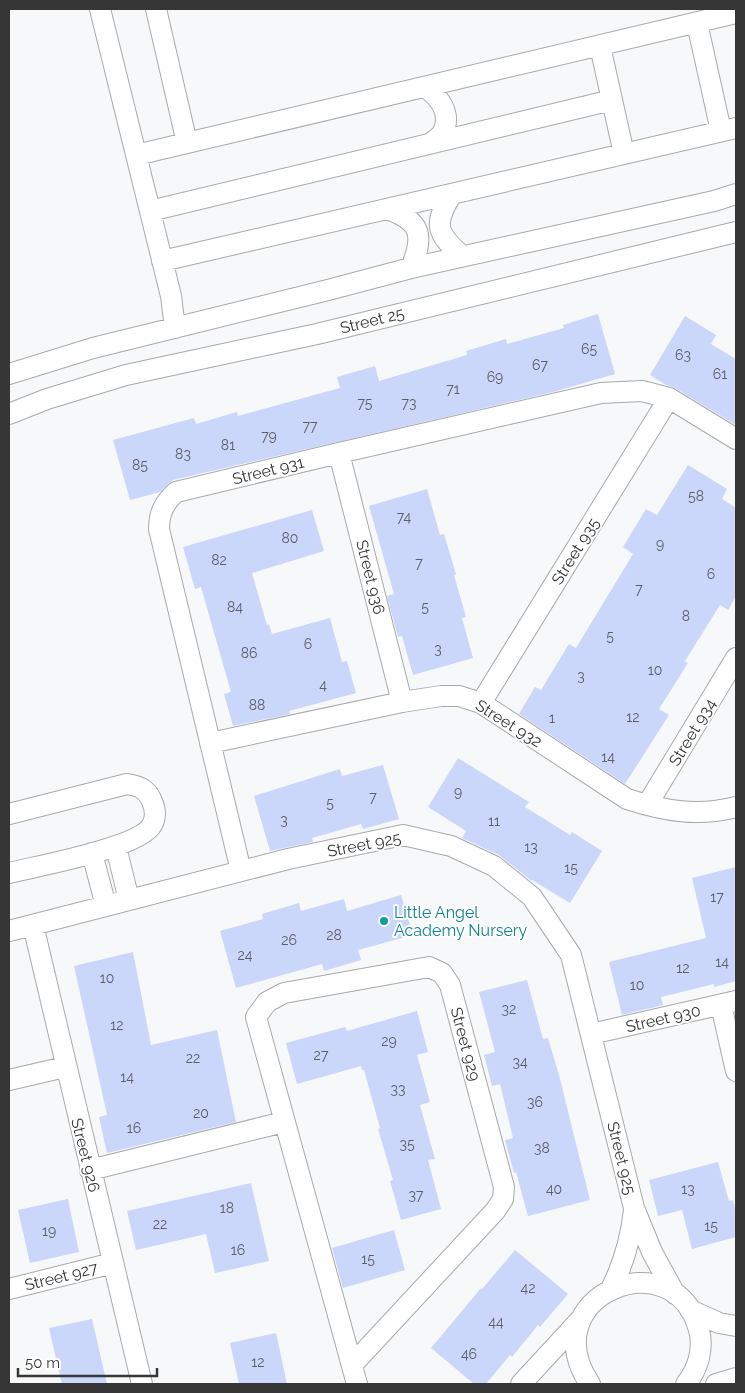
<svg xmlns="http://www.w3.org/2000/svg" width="745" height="1393" font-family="Raleway,sans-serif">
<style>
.building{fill:#cbd6fb}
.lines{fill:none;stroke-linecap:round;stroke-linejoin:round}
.minor-casing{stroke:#a8a9aa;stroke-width:22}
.minor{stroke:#fff;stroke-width:20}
.culture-dot{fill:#0f9aa8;stroke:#fff;stroke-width:2}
.labels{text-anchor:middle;stroke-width:4;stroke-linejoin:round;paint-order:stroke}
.number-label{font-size:14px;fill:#5b5e67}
.street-label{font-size:16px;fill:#363636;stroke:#fff}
.culture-label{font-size:16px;fill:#0d838f;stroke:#fff;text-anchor:start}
</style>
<rect width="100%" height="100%" fill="#f7f8f9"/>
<!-- building -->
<path class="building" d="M598,314L615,374L553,392L173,480L168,484L160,492L130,500L113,440L194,418L196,424L237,412L238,416L340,388L337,377L375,366L379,381L467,355L466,351L506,339L507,344L564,328L563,325Z
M685,316L716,335L711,344L736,359V425L675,388L666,385L650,375Z
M688,465L727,489L722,499L736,508V596L728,610L720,605L685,661L688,663L659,709L669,715L625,784L519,714L535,687L541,690L569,644L576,648L633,554L623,547L646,509L657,515Z
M427,489L440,535L444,534L456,574L454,575L466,617L462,618L473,658L413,675L402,636L398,637L387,596L394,594L369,506Z
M312,510L324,551L252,573L267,625L269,624L272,634L330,618L342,662L347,661L356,693L289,711L290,714L233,726L224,694L231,692L201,587L195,589L183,547Z
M458,758L529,802L525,807L570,835L572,832L602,851L570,903L532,880V881L499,855L462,838L466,831L428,807Z
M383,765L399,819L363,829L361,824L312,838L313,842L270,851L254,796L340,769L342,776Z
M736,867V981L714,987V984L661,997L663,1005L622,1015L609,962L706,938L692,878Z
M401,895L413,935L358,950L361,960L324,971L322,964L236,988L220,931L263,919L262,914L299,903L301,911L344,899L347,911Z
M133,952L151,1045L217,1030L236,1122L107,1153L99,1117L107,1115L74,966Z
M527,980L543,1039L548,1038L559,1075L590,1200L528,1216L516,1172L514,1173L505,1140L513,1138L500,1084L492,1086L484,1055L495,1052L479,992Z
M417,1011L428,1052L417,1055L430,1102L420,1105L435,1159L428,1160L441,1209L401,1220L390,1181L393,1180L378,1129L380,1128L364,1070H362L361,1066L297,1084L286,1043L345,1027L347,1031Z
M718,1162L729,1201L733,1200L736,1214V1237L692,1249L682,1210L658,1216L649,1180Z
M251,1183L269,1261L215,1273L206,1234L136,1250L127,1211Z
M68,1199L79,1252L30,1263L18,1210Z
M394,1230L405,1270L343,1288L332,1248Z
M515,1250L568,1294L540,1327L538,1325L512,1357L510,1355L486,1384H474L431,1348L481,1288L482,1289Z
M92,1319L107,1384H62L49,1328Z
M276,1333L287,1384H239L230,1343Z"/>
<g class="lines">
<defs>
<path id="minor" d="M100,9L171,296L175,328
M156,9L187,143
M697,23L721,131
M600,46L624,154
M425,87C439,97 452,113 443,132C441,136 435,140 431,143
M136,155L736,13
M452,194C433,224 436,233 462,256
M387,209C422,221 424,236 411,268
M150,211L612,100
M162,261L736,128
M9,374L93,348L328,290L411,268L714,201L736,194
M9,414L47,399L126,375L317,334L736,232
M339,453L402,702
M481,703L669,398
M210,743L402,702L441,696H459L481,703L627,799C664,811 698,817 736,807
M647,805L736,658
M9,814L127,784C138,786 146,788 151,799C155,807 157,816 152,825C139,848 37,866 9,873
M116,847L129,900
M92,853L106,906
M241,871L159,529C159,513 164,503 176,492L339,453L601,393L642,391L669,398L736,439
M33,925L142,1384
M9,931L288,859L403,835L451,846L494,866L532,897L571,955L634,1208L652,1252L675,1294
M721,1005L736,1071
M591,1034L736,1001
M9,1080L65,1067
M90,1170L284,1122
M9,1289L113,1263
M611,1289C624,1263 631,1238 634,1210
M690,1310L719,1323L736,1326
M352,1365L495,1211L503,1199L504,1187L450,985L442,973L429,967L284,993L267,1002L256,1017L357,1384
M521,1384L580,1320
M590,1384C531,1296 674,1237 699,1330C704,1349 698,1369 686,1384
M716,1384L736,1378"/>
</defs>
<!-- minor casing -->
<use href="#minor" class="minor-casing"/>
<!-- minor -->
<use href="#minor" class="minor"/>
</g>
<!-- markers -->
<circle class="culture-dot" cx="384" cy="921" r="5"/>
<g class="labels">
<!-- number labels -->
<g class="number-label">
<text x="589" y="354">65</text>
<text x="683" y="360">63</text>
<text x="540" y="370">67</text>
<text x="720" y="379">61</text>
<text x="495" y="382">69</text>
<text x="453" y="394">71</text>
<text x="365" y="408">75</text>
<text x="409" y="408">73</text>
<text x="310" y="431">77</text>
<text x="269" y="441">79</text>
<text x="228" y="450">81</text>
<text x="183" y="459">83</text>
<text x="140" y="470">85</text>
<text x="696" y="501">58</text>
<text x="404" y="522">74</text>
<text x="290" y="543">80</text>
<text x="660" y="549">9</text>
<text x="219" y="565">82</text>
<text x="419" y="568">7</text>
<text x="711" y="579">6</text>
<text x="639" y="594">7</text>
<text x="235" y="612">84</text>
<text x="425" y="612">5</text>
<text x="686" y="621">8</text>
<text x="610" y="641">5</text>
<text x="308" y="649">6</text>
<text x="438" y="654">3</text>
<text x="249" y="658">86</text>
<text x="655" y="675">10</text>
<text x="581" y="681">3</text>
<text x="323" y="690">4</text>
<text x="257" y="710">88</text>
<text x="633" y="722">12</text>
<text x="552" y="723">1</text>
<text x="608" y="762">14</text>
<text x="458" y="797">9</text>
<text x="373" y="802">7</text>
<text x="330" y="808">5</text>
<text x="284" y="825">3</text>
<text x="494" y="826">11</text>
<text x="531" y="852">13</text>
<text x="571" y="873">15</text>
<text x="717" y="902">17</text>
<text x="334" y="940">28</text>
<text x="289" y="945">26</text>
<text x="245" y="960">24</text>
<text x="722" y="967">14</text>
<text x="683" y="973">12</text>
<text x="107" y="983">10</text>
<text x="637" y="990">10</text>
<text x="509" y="1014">32</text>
<text x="117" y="1030">12</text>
<text x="389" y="1046">29</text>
<text x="321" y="1060">27</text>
<text x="193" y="1063">22</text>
<text x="520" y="1067">34</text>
<text x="127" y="1082">14</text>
<text x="398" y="1094">33</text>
<text x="535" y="1107">36</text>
<text x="201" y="1118">20</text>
<text x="134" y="1133">16</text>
<text x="407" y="1149">35</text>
<text x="542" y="1153">38</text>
<text x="554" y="1194">40</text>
<text x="688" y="1194">13</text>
<text x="416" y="1200">37</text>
<text x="227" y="1213">18</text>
<text x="160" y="1229">22</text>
<text x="711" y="1231">15</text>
<text x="49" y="1236">19</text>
<text x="238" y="1255">16</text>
<text x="368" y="1264">15</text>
<text x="528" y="1293">42</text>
<text x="496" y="1327">44</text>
<text x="469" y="1359">46</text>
<text x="258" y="1367">12</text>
</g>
<!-- street labels -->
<g class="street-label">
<text transform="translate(372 320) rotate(-14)" y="6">Street 25</text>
<text transform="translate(268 470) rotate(-14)" y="6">Street 931</text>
<text transform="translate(575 551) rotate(-58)" y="6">Street 935</text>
<text transform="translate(371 577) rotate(76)" y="6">Street 936</text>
<text transform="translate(509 723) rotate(32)" y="6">Street 932</text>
<text transform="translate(692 732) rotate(-59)" y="6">Street 934</text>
<text transform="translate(364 844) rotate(-11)" y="6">Street 925</text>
<text transform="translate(663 1018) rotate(-13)" y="6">Street 930</text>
<text transform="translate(466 1044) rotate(75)" y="6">Street 929</text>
<text transform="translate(86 1155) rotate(76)" y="6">Street 926</text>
<text transform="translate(622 1158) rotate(76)" y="6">Street 925</text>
<text transform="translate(61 1276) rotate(-14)" y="6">Street 927</text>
</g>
<!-- culture labels -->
<g class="culture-label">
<text x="394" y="918">Little Angel<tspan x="394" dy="18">Academy Nursery</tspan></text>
</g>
</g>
<!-- border -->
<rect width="745" height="1393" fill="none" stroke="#363636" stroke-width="20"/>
<!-- scale -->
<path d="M18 1368v8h139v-8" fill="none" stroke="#363636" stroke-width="2.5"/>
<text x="25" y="1368" font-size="15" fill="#363636" stroke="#ffffff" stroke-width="4" paint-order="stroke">50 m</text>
</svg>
